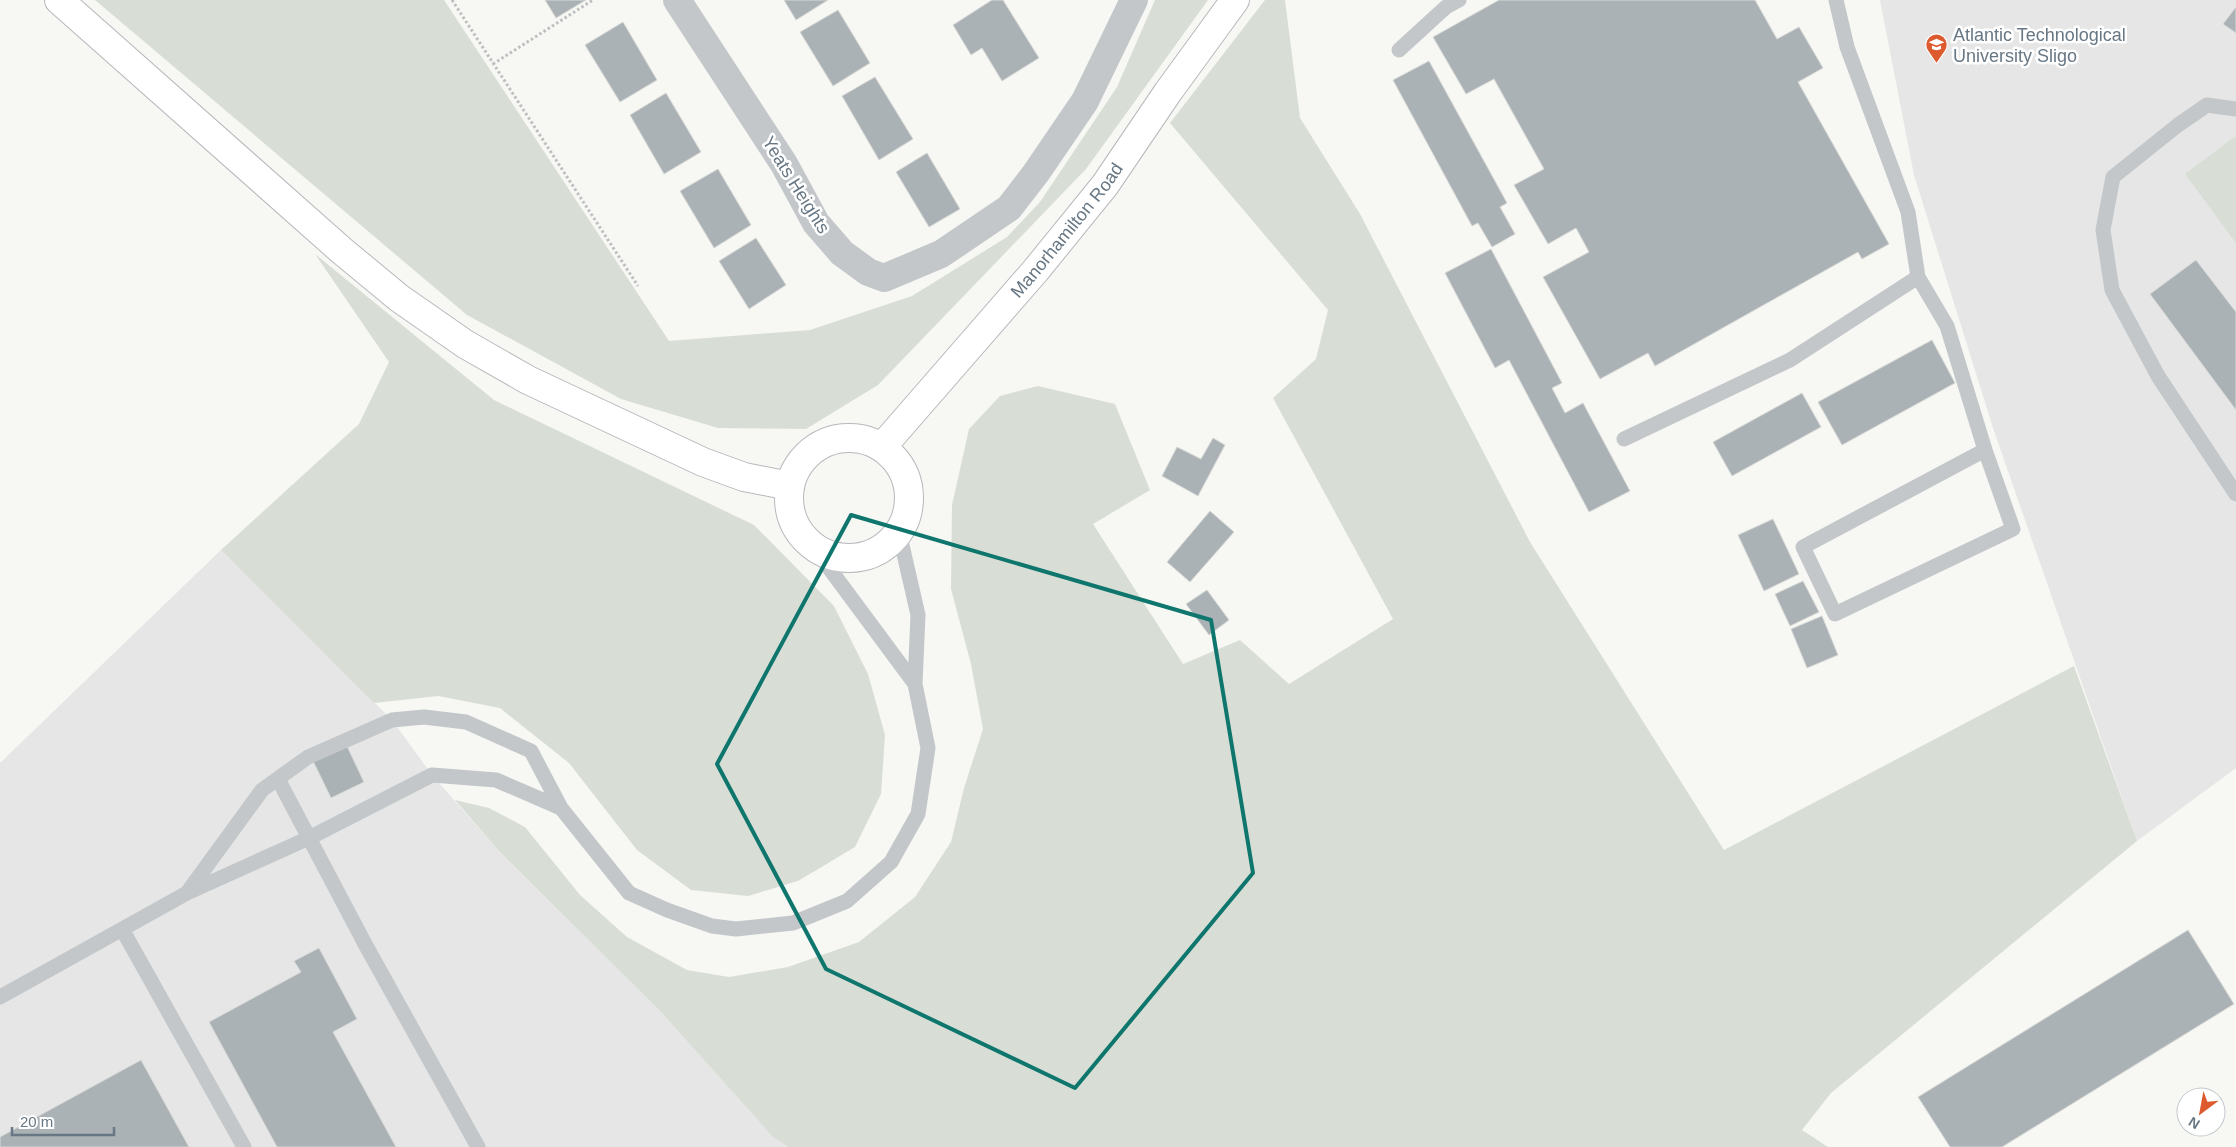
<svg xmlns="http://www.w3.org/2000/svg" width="2236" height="1147" font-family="Helvetica,sans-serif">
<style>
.built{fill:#e5e6e5}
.green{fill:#d8ded5}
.building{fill:#aab2b6;stroke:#d8d9d6}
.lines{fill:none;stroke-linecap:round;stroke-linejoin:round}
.highway-casing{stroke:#b6b9bc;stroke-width:30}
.path{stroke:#bdbfc1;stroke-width:3;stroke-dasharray:2.5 2.5;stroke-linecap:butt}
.lane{stroke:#c3c7ca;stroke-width:15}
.street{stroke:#c3c7ca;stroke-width:28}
.highway{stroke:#fff;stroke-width:28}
.marked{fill:none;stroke:#0f766e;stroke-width:4;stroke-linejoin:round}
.labels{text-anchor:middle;stroke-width:5;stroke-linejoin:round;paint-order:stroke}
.poi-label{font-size:18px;fill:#677784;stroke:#fff;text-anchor:start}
.street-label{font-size:18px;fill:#677784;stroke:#fff}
</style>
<rect width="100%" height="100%" fill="#f7f7f4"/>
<!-- built -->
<path class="built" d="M1880,0H2236V768L2137,841L1994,431L1914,175Z
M221,550L392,720L432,775L498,850L660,1011L773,1137L788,1147H0V763Z"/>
<!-- green -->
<path class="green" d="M95,0H444L669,341L810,330L912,296L1007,237L1040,202L1117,87L1155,0H1208L1086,169L878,385L806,429L718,428L621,399L467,315Z
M1265,0H1285L1300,118L1360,214L1530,542L1724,850L2074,666L2137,841L1831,1093L1802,1130L1828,1147H788L773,1137L660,1011L498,850L455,800L489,808L525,827L580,895L627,937L687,970L729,977L788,967L859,942L915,897L951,842L964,788L983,729L971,664L951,589L952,505L969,429L1000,396L1038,386L1115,404L1150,490L1093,524L1183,664L1240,640L1289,684L1393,619L1273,398L1316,359L1328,310L1170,123Z
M2233,138H2236V243L2185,174Z
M315,254L494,400L754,525L834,606L868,674L885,735L881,794L855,847L798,881L748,896L691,890L637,850L569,763L500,708L438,696L374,703L221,550L359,424L389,362Z"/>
<!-- building -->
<path class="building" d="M545,0H586L556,18Z
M784,0H828L796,20Z
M992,0H1003L1039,58L1002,81L982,48L971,55L953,25Z
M1499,0H1755L1777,39L1799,27L1823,68L1798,82L1889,244L1862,259L1858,252L1655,366L1648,353L1600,379L1543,277L1589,252L1576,228L1548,244L1514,185L1544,169L1494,79L1466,94L1433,37Z
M2236,7V33L2223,24Z
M838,10L870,63L833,86L800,32Z
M623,22L657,80L620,102L585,45Z
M1429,61L1507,203L1500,207L1515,234L1492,247L1478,223L1472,226L1393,80Z
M875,77L913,139L879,160L842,96Z
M666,93L701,152L664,174L630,115Z
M927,153L960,209L929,227L896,172Z
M718,169L751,225L714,248L680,191Z
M756,238L786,285L749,309L719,261Z
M1491,249L1562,383L1552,388L1565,413L1583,403L1630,491L1589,512L1509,360L1495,368L1445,273Z
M2196,260L2236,312V410L2150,294Z
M1932,340L1955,383L1842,445L1818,402Z
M1802,393L1821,427L1732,476L1713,442Z
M1213,438L1225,445L1198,496L1162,476L1177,447L1201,459Z
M1210,511L1234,532L1190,582L1167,562Z
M1773,519L1799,574L1764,591L1738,535Z
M1803,581L1819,612L1790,626L1775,594Z
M1207,590L1229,620L1209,635L1186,604Z
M1822,616L1838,655L1807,668L1791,629Z
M346,744L364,782L331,798L313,761Z
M2188,930L2234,1004L2002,1147H1950L1918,1097Z
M319,948L357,1019L333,1032L396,1147H277L209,1022L301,972L294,961Z
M141,1060L189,1147H0V1137Z"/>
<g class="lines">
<defs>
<g id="highway">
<path d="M59,0L341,250L399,298L465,344L528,380L703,462L744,477L790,486"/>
<circle cx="849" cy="498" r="60"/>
<path id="s1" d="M882,447L1036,270L1105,185L1168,92L1235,0"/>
</g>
</defs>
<!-- highway casing -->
<use href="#highway" class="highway-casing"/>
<!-- path -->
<path class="path" d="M452,0L638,286
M493,64L593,0"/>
<!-- lane -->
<path class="lane" d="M1399,50L1446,7L1459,0
M2236,109L2207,105L2178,125L2113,177L2103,230L2112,290L2158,376L2236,494
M1918,277L1947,326L1985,450
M1624,439L1790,360L1918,277L1908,212L1847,47L1836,0
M1985,450L2013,529L1835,614L1803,547Z
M812,545L915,684
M278,779L365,944L478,1147
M187,893L262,790L308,757L392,720L424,717L466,722L531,751L561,808L629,893L667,910L712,926L736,929L793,923L847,901L891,862L918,814L928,748L915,684L918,615L899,532
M122,929L244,1147
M0,997L187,893L309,838L432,775L496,780L561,808"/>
<!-- street -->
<path class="street" d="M677,0L784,164L816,223L842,253L868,272L884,278L941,254L1009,208L1036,173L1085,101L1134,0"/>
<!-- highway -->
<use href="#highway" class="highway"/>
</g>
<!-- marked area -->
<path class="marked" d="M851,515L1211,620L1253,873L1075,1088L826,969L717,764Z"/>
<!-- icons -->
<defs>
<symbol id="university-pin" viewBox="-11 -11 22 30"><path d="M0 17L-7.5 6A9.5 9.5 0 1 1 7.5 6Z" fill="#dd5a2e" stroke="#fff"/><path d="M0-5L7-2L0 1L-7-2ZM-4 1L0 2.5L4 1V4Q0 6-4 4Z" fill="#fff"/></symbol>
</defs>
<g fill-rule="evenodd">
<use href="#university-pin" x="1924" y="32" width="25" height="34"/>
</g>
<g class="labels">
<!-- poi labels -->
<g class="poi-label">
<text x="1953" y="41">Atlantic Technological<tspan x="1953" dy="21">University Sligo</tspan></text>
</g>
<!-- street labels -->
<g class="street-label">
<text transform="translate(796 185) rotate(58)" y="6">Yeats Heights</text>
<text dy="6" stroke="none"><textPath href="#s1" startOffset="285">Manorhamilton Road</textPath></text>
</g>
</g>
<!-- north arrow -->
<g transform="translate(2201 1112) rotate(212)"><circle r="24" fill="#ffffff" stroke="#c2c9ce"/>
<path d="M0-4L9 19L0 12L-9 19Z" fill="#dd5a2e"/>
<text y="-8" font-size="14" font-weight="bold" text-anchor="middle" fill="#677784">N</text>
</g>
<!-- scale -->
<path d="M12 1127v8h102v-8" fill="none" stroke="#677784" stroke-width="2.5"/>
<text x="20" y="1127" font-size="15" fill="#677784" stroke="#ffffff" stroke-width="4" paint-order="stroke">20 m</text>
</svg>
